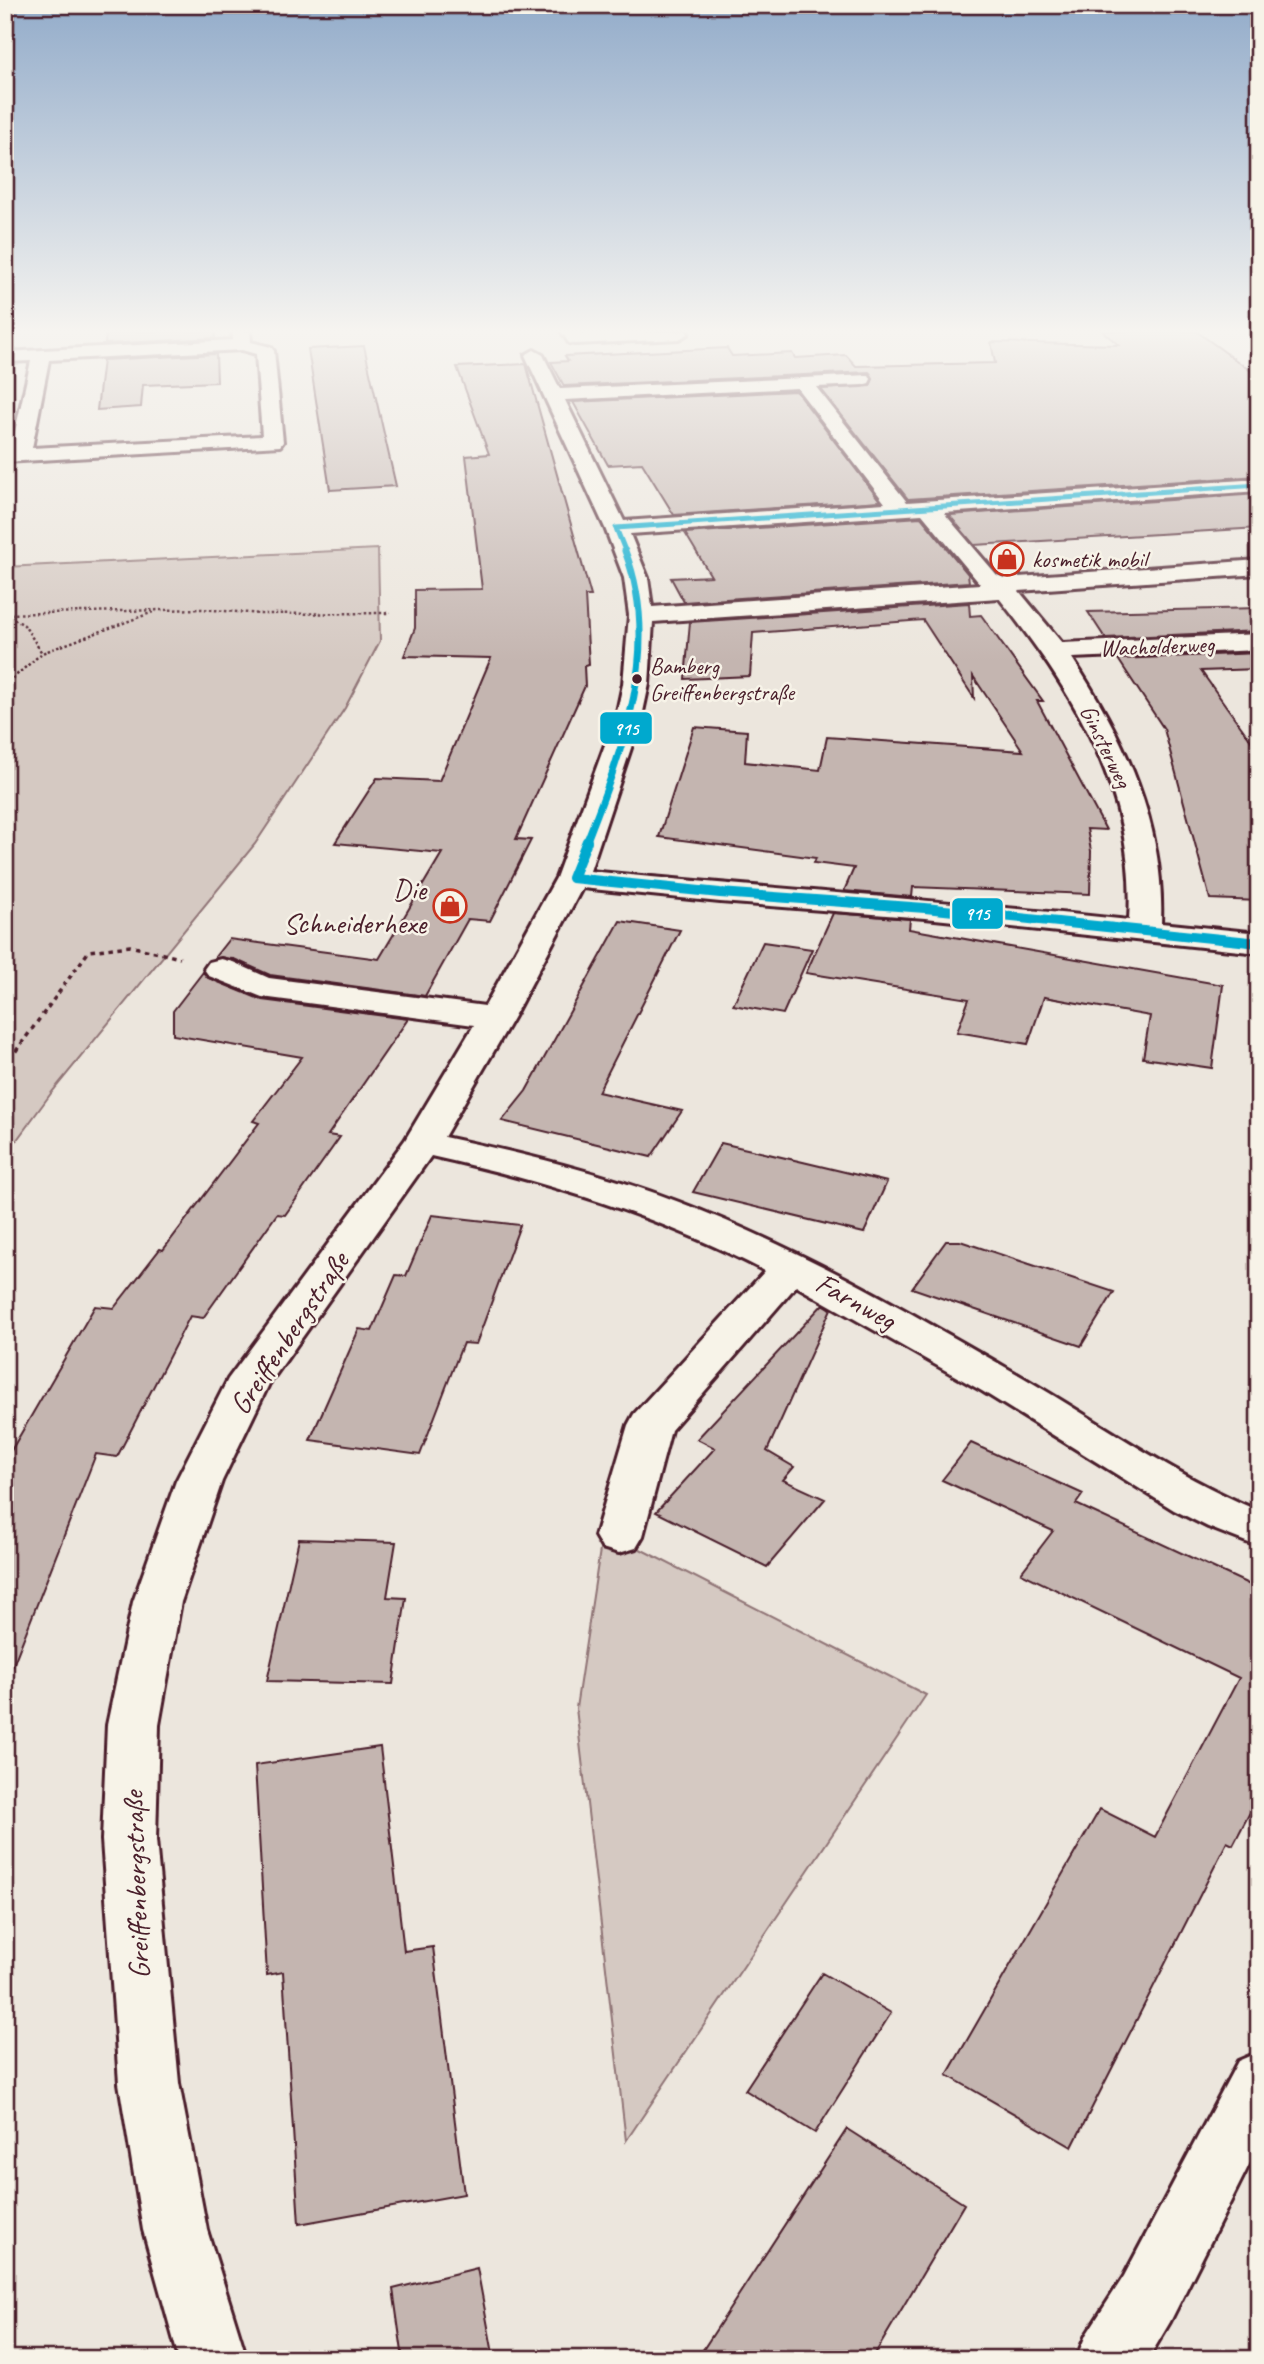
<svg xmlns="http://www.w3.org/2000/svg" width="1264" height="2364" font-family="Caveat,sans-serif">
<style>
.green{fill:#d5c9c2;stroke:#907476;stroke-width:2}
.building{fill:#c4b5b0;stroke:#4a1f2b;stroke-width:2}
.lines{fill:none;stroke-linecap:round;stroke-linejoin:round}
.minor-casing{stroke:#4a1f2b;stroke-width:6}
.path-far1{stroke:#4a1f2b;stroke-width:2.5;stroke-dasharray:2.5 2.5;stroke-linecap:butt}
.path{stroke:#4a1f2b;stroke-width:3.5;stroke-dasharray:4.5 4.5;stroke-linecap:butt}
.minor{fill:#f7f3e8;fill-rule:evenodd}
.bus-1-far2-casing{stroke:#f7f3e8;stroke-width:8}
.bus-1-far1-casing{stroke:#f7f3e8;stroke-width:10}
.bus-1-casing{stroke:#f7f3e8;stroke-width:14}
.bus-1-far2{stroke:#00a9ce;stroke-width:5}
.bus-1-far1{stroke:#00a9ce;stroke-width:7}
.bus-1{stroke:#00a9ce;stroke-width:10}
.bus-dot{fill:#4a1f2b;stroke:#f7f3e8;stroke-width:2.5}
.labels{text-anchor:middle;stroke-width:5;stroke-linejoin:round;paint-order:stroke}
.far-bus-label{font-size:23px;fill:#4a1f2b;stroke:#f7f3e8;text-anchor:start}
.far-poi-label{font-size:24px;fill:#4a1f2b;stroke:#f7f3e8;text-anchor:start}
.far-street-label{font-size:24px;fill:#4a1f2b;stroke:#f7f3e8}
.poi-label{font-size:30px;fill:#4a1f2b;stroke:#f7f3e8;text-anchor:end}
.street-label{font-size:30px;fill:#4a1f2b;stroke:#f7f3e8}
.line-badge{stroke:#f7f3e8;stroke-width:2.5}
.badge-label{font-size:19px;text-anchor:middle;font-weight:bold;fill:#fff}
</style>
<rect width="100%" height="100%" fill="#ece6dd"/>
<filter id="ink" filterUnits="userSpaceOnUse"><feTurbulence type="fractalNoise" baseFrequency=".0143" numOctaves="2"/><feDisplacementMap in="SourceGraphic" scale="14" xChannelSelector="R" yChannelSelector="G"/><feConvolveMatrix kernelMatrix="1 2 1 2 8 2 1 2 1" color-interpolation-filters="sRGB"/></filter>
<g filter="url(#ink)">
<!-- green -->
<path class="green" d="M378,549L380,641L345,708L255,844L52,1092L5,1156V567Z
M603,1530L926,1695L626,2141L576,1708Z"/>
<!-- building -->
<path class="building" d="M106,331H215V338L105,344Z
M1102,331H1196L1259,377V476L908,499L821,389L870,386L873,378L869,372L564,386L551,362L568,361L565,356L727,348L732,356L792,353L795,358L846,355L856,366L995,363L991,342L1119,345Z
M364,346L396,486L330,490L308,349Z
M216,354L217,382L143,385L141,407L97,410L103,360Z
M526,364L591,596H585L589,665L584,666L585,686L516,839L531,840L490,921L468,919L425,996L270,975L234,959L214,958L229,939L379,959L442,853L335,843L377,778L439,781L491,658L404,656L415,628V590L482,589L466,456L489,454L457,367Z
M796,391L880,501L674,515L642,463L608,465L573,402Z
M1259,494V528L974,545L949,515Z
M921,517L968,574L969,582L684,602L671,578L711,576L685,533Z
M969,603L970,616L981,615L1043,701H1037L1106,830L1087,829L1091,851L1090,894L913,887L912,897L844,891L854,868L814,863L816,858L659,837L694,727L747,731L745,762L820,770L827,737L1023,751L973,676L974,698L923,620L753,633L750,676L685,679L690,622Z
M1259,608V631L1105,638L1088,612Z
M1259,653V669L1201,671L1259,752V901L1210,899L1164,729L1118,659Z
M833,913L910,919L909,929L1223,985L1212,1068L1143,1058L1150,1016L1044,997L1028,1044L957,1032L969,999L806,973Z
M620,921L680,930L598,1092L682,1111L651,1157L502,1121L526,1091Z
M763,942L812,949L783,1014L733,1005Z
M203,972L208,978L262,1000L408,1019L328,1135L340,1137L285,1215L277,1214L203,1318L190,1316L117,1457L96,1454L8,1678L5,1677V1461L95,1306L114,1308L160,1249L163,1250L259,1123L253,1121L302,1057L173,1035V1011Z
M721,1143L803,1162L887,1182L864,1233L693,1192Z
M432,1215L520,1225L476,1344L463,1343L420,1455L310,1440L359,1329L372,1331L396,1275L406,1276Z
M946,1241H960L1114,1292L1081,1346L912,1288Z
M823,1304L831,1309L767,1451L794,1467L783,1480L825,1499L767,1567L656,1512L715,1448L697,1439Z
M971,1443L1083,1494L1076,1504L1259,1589V1795L1233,1845L1227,1842L1072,2147L947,2075L1100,1809L1155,1837L1239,1678L1021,1573L1053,1531L942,1480Z
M299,1539L396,1542L387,1597L406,1598L393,1684L267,1681Z
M380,1747L404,1951L433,1947L464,2194L299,2224L283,1972L267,1975L255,1765Z
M822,1973L891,2013L815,2133L745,2090Z
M847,2129L964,2204L872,2359H697Z
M477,2268L494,2359H403L393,2289Z"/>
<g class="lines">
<defs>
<path id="minor" d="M232,331H250L251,342L271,347L274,351L283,442L280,446L5,462V450L11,449L31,361L5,362V352L233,340ZM242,350L256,354L262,436L32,448L49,360Z
M561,331H579L580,333L686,331L688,334L679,339L575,344L569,343Z
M534,350L543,355L560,389L869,375L871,379L869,383L862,385L816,387L907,502L1259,479V491L944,513L997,575L1004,578L1259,560V574L1019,591L1062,643L1259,634V650L1072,658C1125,739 1165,824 1161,923L1259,933V953L925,918L720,902L582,888L513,1018L444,1137C524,1154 603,1173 679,1202C793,1245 899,1306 1005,1367C1090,1415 1169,1473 1259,1511V1547L1208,1527L1174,1510L982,1391L796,1286L671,1430L643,1536L636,1548L619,1553L602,1548L595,1536L628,1425L634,1414L765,1271C659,1216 548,1182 431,1156L269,1384L222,1481L181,1602L159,1725L156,1840L179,2083L207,2230L247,2359H179L143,2230L119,2083L102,1840L107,1725L133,1602L176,1481L228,1379L405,1140L474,1025L262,997L209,976L204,969L209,962L221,959L233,962L269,978L485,1006L556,878L617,712L623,684L629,615L624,578L605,528L525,355ZM797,388L885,503L624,521L565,400ZM922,514L980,584L652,607L648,578L630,534ZM999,598C1074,692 1137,794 1129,920C950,901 770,889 590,871L643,712L649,684L653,622Z
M1259,2052V2145L1170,2322L1148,2359H1076L1086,2335L1124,2276L1238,2061Z"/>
</defs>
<!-- minor casing -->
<use href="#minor" class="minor-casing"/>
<!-- path-far1 -->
<path class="path-far1" d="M5,614L201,609L261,614L390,613
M6,614L24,625L42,653
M5,685L42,653L156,611
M5,758V764"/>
<!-- path -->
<path class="path" d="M5,1066L89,951L130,946L180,958"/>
<!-- minor -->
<use href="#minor" class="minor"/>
<defs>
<path id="bus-1-far2" d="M626,553L616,528L1259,485"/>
<path id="bus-1-far1" d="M586,843C622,751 663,649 625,551"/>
<path id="bus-1" d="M587,841L572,878L720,893L925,908L1259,943"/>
</defs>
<!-- bus-1-far2 casing -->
<use href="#bus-1-far2" class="bus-1-far2-casing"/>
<!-- bus-1-far1 casing -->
<use href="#bus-1-far1" class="bus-1-far1-casing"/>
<!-- bus-1 casing -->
<use href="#bus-1" class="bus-1-casing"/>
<!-- bus-1-far2 -->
<use href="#bus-1-far2" class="bus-1-far2"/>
<!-- bus-1-far1 -->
<use href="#bus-1-far1" class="bus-1-far1"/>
<!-- bus-1 -->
<use href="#bus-1" class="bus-1"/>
</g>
</g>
<!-- sky -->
<linearGradient id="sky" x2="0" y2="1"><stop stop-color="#93acca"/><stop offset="0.5" stop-color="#f6f4f0"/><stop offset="1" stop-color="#f6f4f0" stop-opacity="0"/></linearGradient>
<rect width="1264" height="662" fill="url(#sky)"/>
<!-- icons -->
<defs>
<symbol id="shop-ring" viewBox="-11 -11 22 22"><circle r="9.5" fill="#f7f3e8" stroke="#c8321e" stroke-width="1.5"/><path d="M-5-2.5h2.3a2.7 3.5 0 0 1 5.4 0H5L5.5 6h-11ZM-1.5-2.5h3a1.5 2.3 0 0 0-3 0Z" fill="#c8321e"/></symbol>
</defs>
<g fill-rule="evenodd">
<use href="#shop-ring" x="988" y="540" width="38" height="38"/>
<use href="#shop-ring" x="431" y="887" width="38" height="38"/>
</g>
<!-- markers -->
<circle class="bus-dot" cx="637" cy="679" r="6"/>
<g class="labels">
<!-- far-bus labels -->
<g class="far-bus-label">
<text x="650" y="674">Bamberg<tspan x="650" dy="26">Greiffenbergstraße</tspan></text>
</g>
<!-- far-poi labels -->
<g class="far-poi-label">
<text x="1032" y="567">kosmetik mobil</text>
</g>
<!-- far-street labels -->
<g class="far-street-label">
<text transform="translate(1157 646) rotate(-2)" y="8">Wacholderweg</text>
<text transform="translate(1106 746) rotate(64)" y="8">Ginsterweg</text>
</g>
<!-- poi labels -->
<g class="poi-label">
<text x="426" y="899">Die<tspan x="426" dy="34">Schneiderhexe</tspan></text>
</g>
<!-- street labels -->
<g class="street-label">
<text transform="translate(856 1301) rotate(29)" y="10">Farnweg</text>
<text transform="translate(289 1333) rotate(-56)" y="10">Greiffenbergstraße</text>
<text transform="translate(136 1885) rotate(-92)" y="10">Greiffenbergstraße</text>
</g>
</g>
<g class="line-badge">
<rect x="599" y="711" width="54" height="34" rx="7" fill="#00a9ce"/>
<rect x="951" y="897" width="53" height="33" rx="7" fill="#00a9ce"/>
</g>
<g class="badge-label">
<text x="626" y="735">915</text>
<text x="977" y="920">915</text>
</g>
<!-- margin -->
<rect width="1264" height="2364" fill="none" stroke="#f7f3e8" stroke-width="28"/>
<rect x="14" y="14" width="1236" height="2336" fill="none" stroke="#4a1f2b" stroke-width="2.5" filter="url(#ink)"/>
</svg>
